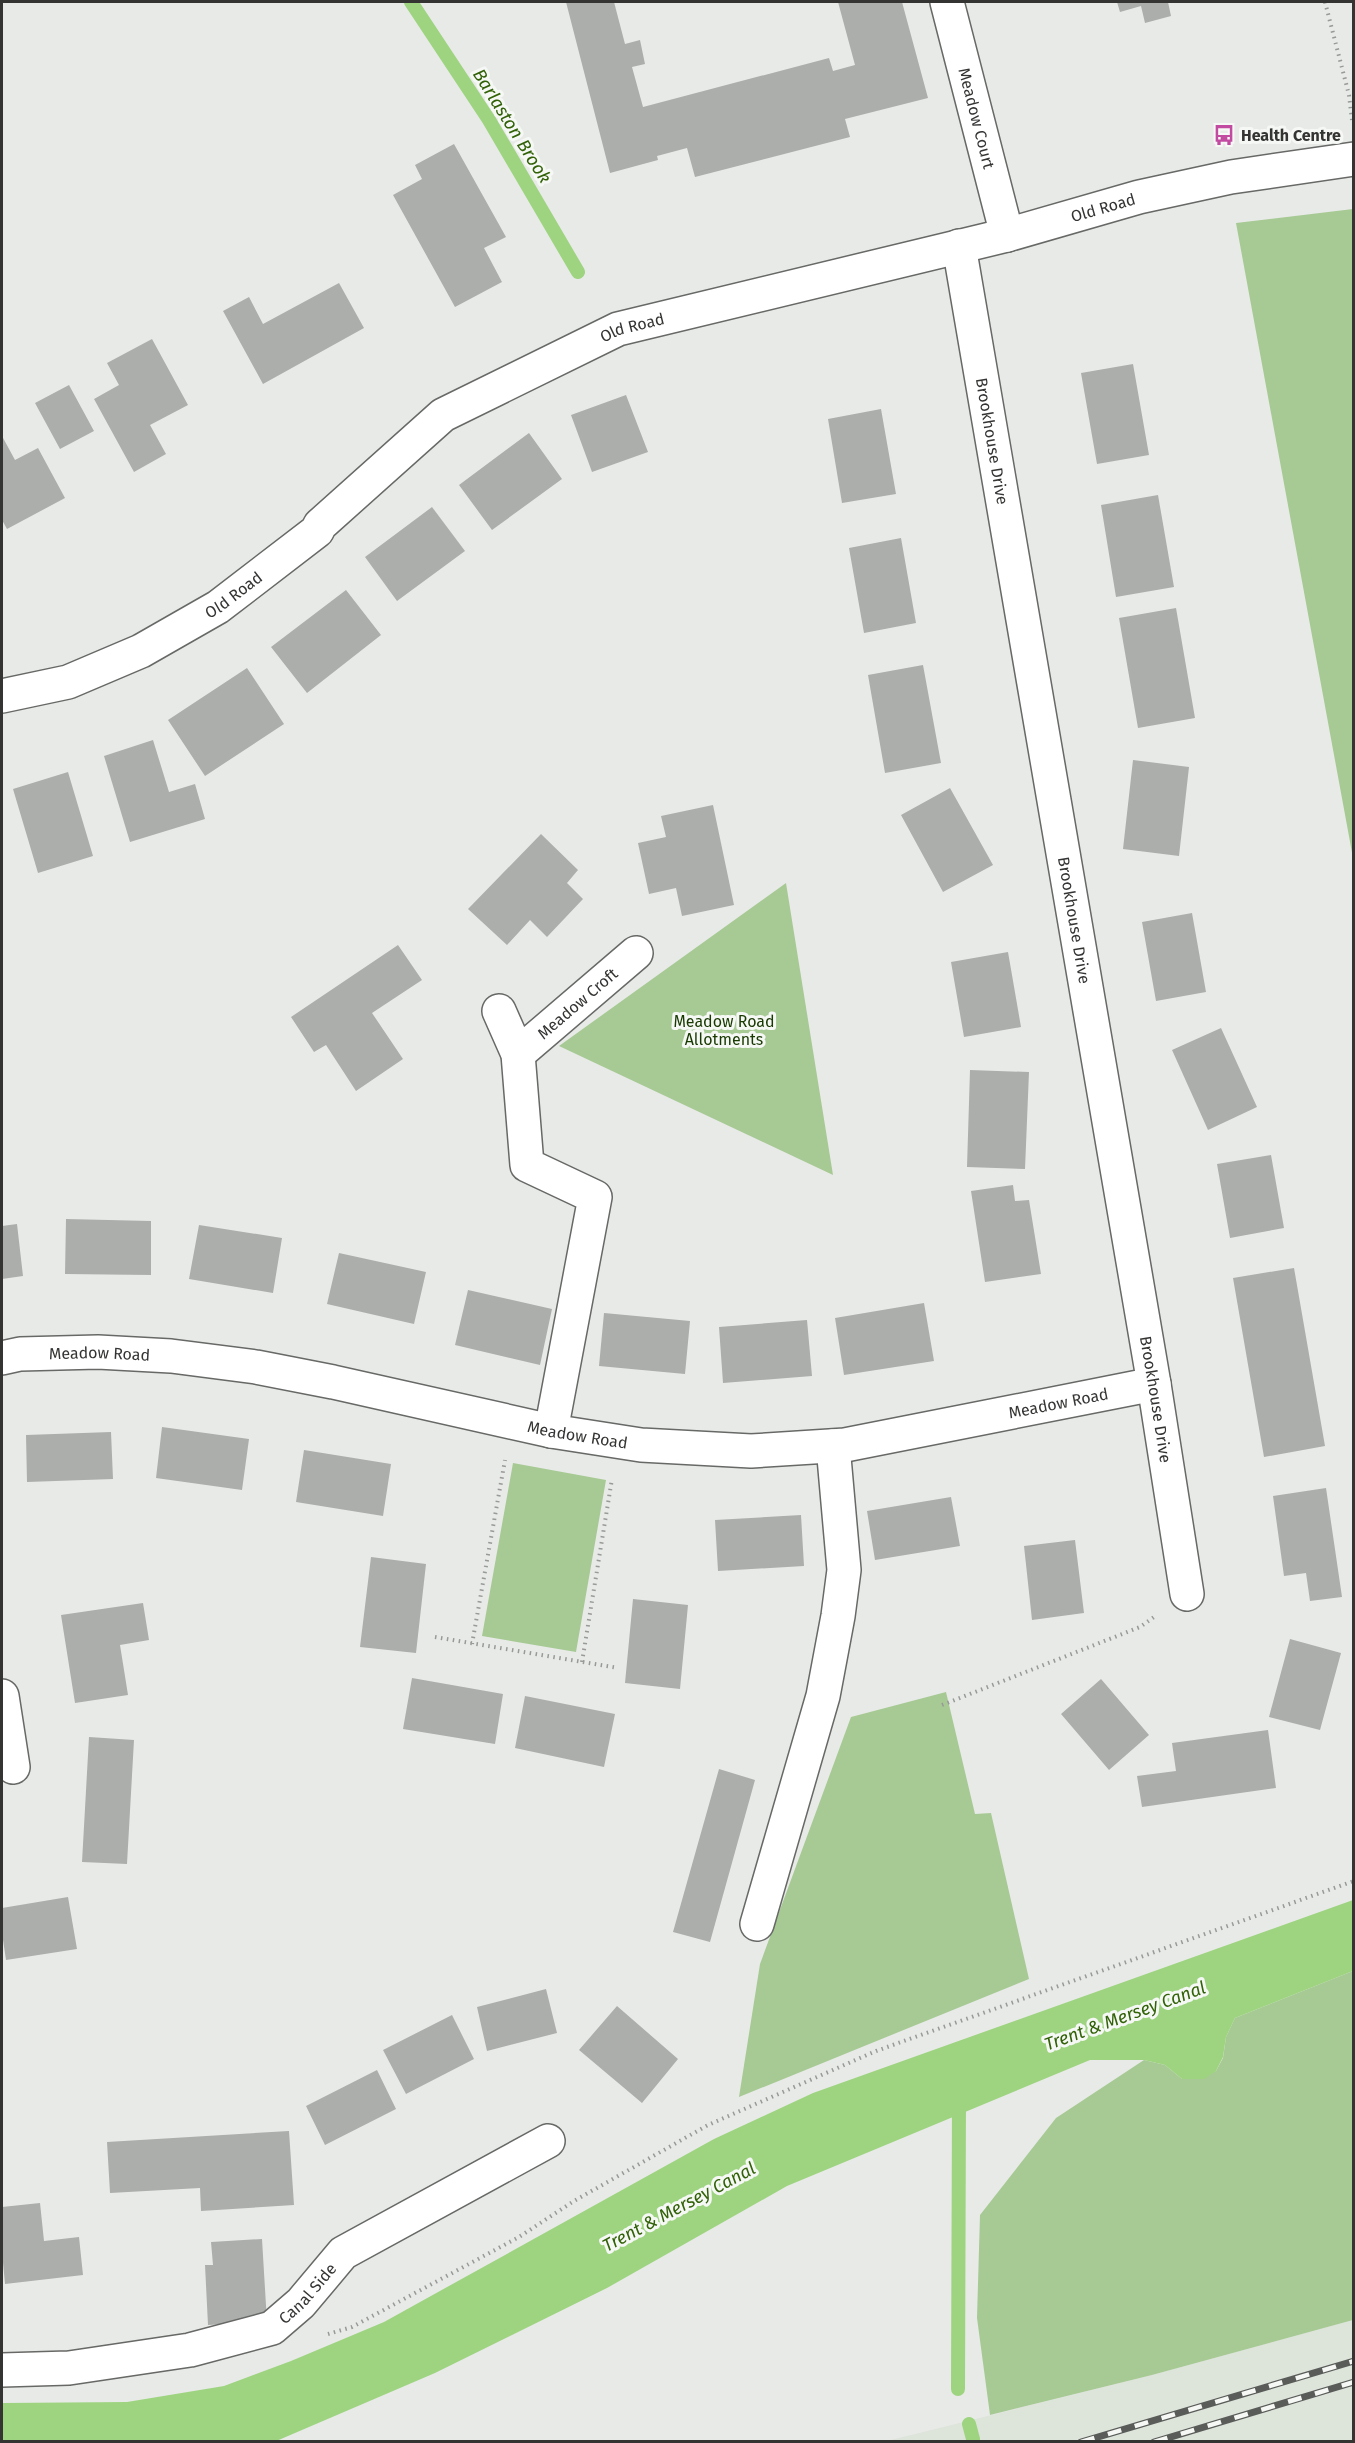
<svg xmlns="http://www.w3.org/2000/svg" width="1355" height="2443" font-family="'Fira Sans',sans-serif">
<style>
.built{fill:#dde4da}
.green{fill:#a7ca94}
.water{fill:#9ed480}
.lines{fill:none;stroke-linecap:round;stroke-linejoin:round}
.stream{stroke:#9ed480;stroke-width:14}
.building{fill:#acaeab}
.minor-casing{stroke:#676966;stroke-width:36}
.path{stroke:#989a98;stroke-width:4;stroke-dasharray:1.5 4.5;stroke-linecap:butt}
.minor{stroke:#fff;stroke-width:33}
.rail-casing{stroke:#5a5c5a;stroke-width:7}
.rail{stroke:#f6f8f5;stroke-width:4.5;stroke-dasharray:14;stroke-linecap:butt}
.labels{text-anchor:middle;stroke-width:6;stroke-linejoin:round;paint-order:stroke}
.street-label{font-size:16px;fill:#343533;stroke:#f6f8f5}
.poi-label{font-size:16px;font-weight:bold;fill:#343533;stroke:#f6f8f5;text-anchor:start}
.park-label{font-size:16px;fill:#183900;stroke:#f6f8f5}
.water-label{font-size:18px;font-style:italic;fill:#326208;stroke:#f6f8f5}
</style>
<rect width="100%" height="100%" fill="#e8eae8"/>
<!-- built -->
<path class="built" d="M1353,2320V2441L883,2442L1152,2375Z"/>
<!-- green -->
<path class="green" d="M1353,209H1354L1353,858L1236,223Z
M786,883L833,1175L559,1046Z
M513,1463L606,1480L576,1652L482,1636Z
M946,1692L975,1814L991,1813L1029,1979L739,2097L760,1964L851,1717Z
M1353,1971V2320L1152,2375L990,2415L977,2318L980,2215L1056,2118L1144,2060L1165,2065L1182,2079L1216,2071L1223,2058L1226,2037L1235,2018Z"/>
<!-- water -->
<path class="water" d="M1353,1900V1971L1235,2018L1226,2037L1223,2057L1216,2071L1204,2079H1182L1165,2065L1144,2060H1090L787,2186L607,2288L435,2373L274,2442L2,2441V2403L127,2402L224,2386L291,2361L384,2322L714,2139L813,2093Z"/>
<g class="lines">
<!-- stream -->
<path class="stream" d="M411,2L489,120L578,272
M958,2389L959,2098
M969,2424L973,2439"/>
</g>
<!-- building -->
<path class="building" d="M566,2H614L625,44L640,40L645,64L632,67L643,107L829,58L833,71L855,65L838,2H902L928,98L845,119L850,137L695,177L687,148L657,156L658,160L610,173Z
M1117,2H1168L1171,16L1145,23L1141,6L1120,12Z
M454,144L506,237L484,248L502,282L455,307L393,195L422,179L415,165Z
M339,283L364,328L263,384L223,311L249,297L263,324Z
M152,339L188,405L150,425L166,454L134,472L94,399L119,385L107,363Z
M1133,364L1149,455L1097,464L1081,373Z
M69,385L94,431L60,449L35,403Z
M626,395L648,452L592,472L571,415Z
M881,409L896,494L842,503L828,419Z
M529,433L562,479L492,530L459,485Z
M2,436L15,460L38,448L65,498L7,529L2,520Z
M1158,495L1174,587L1116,597L1101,505Z
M432,507L465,551L397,601L365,557Z
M901,538L916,623L864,633L849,548Z
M346,590L381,635L307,693L271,647Z
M1176,608L1195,718L1138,728L1119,618Z
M923,665L941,763L885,773L868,675Z
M247,668L284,724L205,776L168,720Z
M153,740L169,792L195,784L205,819L130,842L104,756Z
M1133,760L1189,767L1179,856L1123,849Z
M68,772L93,856L38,873L13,789Z
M950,788L993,865L943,892L901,815Z
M713,805L734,905L682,916L676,888L649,894L638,843L666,837L661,816Z
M541,834L578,870L567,883L583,899L547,937L530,920L507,945L468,909Z
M1192,913L1206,992L1156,1001L1142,922Z
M398,945L422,980L372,1013L403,1059L356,1091L326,1045L314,1052L291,1017Z
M1008,952L1021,1027L964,1037L951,962Z
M1221,1028L1257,1107L1208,1130L1172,1050Z
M970,1070L1029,1072L1025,1169L967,1167Z
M1271,1155L1284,1228L1230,1238L1217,1164Z
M1013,1185L1015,1201L1029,1200L1041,1274L985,1282L971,1191Z
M66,1219L151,1221V1275L65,1274Z
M17,1224L23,1276L2,1279V1226Z
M199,1225L282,1238L273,1293L189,1279Z
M339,1253L426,1272L414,1324L327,1304Z
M1294,1268L1325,1446L1264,1457L1233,1278Z
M468,1290L552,1309L540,1365L455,1345Z
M924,1303L934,1361L844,1375L835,1318Z
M604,1313L690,1321L685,1374L599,1366Z
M807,1320L812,1376L723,1383L719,1327Z
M162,1427L249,1439L242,1490L156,1478Z
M111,1432L113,1479L27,1482L26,1435Z
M304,1450L391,1464L383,1516L296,1502Z
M1326,1488L1342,1597L1310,1601L1306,1573L1284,1576L1273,1496Z
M951,1497L960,1546L875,1560L867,1511Z
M801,1515L804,1566L718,1571L715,1520Z
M1075,1540L1084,1613L1032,1620L1024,1546Z
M371,1557L426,1564L416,1653L360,1647Z
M633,1599L688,1605L680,1689L625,1683Z
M143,1603L149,1640L120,1645L128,1695L75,1703L61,1615Z
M1290,1639L1341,1653L1320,1730L1269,1717Z
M412,1678L503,1694L495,1744L403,1729Z
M1101,1679L1149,1735L1109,1770L1061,1714Z
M525,1696L615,1714L604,1767L515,1748Z
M1268,1730L1276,1788L1142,1807L1137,1776L1176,1771L1172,1743Z
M89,1737L134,1740L127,1864L82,1862Z
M719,1769L755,1780L710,1942L673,1932Z
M68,1897L77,1949L6,1960L2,1933V1908Z
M546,1989L557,2033L487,2051L477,2007Z
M617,2006L678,2059L642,2103L579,2050Z
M452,2015L474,2059L406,2094L383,2050Z
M377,2070L396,2109L325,2145L306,2106Z
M289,2131L294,2205L201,2211L200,2188L110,2193L107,2142Z
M40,2203L44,2241L79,2237L83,2275L5,2284L2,2252V2207Z
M262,2239L267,2322L208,2325L205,2265H213L211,2242Z"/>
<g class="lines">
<defs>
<g id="minor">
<path id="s1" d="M947,2L1007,235"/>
<path id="s2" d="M959,246L1154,1384L1187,1594"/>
<path id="s3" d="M2,696L68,682L141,651L218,607L317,531L320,525L443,415L618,329L1007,235L1139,197L1231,177L1354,159"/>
<path d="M499,1011L518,1054L527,1165L595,1197L551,1431"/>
<path id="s4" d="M518,1054L636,953"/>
<path id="s5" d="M2,1358L20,1354L98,1352L171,1356L256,1367L333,1382L551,1431L641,1445L751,1451L845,1445L1154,1384"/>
<path d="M2,1696L13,1767"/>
<path d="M757,1924L823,1696L838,1616L844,1570L833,1446"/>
<path id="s6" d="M2,2370L69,2368L190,2350L272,2328L301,2303L343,2253L548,2141"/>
</g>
</defs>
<!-- minor casing -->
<use href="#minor" class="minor-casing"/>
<!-- path -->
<path class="path" d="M1325,2L1349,95L1352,120
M435,1637L618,1668
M472,1644L505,1460
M582,1662L612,1479
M942,1705L1140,1627L1154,1617
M328,2334L352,2327L519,2237L574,2201L708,2125L876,2051L1354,1881"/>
<!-- minor -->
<use href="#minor" class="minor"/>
<defs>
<path id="rail" d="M1081,2442L1354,2361
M1154,2442L1354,2382"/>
</defs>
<!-- rail casing -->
<use href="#rail" class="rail-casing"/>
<!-- rail -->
<use href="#rail" class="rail"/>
</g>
<!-- icons -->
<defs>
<symbol id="bus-bare" viewBox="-9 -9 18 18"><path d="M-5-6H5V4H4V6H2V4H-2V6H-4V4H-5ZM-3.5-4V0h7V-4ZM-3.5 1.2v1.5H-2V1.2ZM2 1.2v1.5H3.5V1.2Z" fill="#c24ba1" stroke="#f6f8f5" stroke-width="2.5" paint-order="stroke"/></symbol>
</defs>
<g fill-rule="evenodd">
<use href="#bus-bare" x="1209" y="120" width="30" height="30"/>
</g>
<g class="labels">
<!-- street labels -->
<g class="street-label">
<text dy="6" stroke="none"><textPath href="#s1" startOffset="120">Meadow Court</textPath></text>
<text dy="6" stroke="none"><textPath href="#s3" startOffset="1227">Old Road</textPath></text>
<text dy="6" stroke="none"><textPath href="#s3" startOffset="741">Old Road</textPath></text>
<text dy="6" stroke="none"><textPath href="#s2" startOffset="198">Brookhouse Drive</textPath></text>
<text dy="6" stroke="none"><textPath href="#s3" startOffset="255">Old Road</textPath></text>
<text dy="6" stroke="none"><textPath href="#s2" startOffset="684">Brookhouse Drive</textPath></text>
<text dy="6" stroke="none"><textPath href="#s4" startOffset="78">Meadow Croft</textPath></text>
<text dy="6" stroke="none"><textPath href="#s5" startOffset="98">Meadow Road</textPath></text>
<text dy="6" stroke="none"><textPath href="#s2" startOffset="1170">Brookhouse Drive</textPath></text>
<text dy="6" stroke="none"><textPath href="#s5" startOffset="1070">Meadow Road</textPath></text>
<text dy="6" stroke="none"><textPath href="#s5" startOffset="584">Meadow Road</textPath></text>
<text dy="6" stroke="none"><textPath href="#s6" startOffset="324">Canal Side</textPath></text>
</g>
<!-- poi labels -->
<g class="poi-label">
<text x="1241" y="141">Health Centre</text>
</g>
<!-- park labels -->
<g class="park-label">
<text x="724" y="1027">Meadow Road<tspan x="724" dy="18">Allotments</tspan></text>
</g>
<!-- water labels -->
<g class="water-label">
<text transform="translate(512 126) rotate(58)" y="6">Barlaston Brook</text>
<text transform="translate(1125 2016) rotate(-20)" y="6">Trent &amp; Mersey Canal</text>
<text transform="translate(679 2207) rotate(-28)" y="6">Trent &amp; Mersey Canal</text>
</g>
</g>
<!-- border -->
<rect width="1355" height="2443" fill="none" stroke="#343533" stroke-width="6"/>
</svg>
